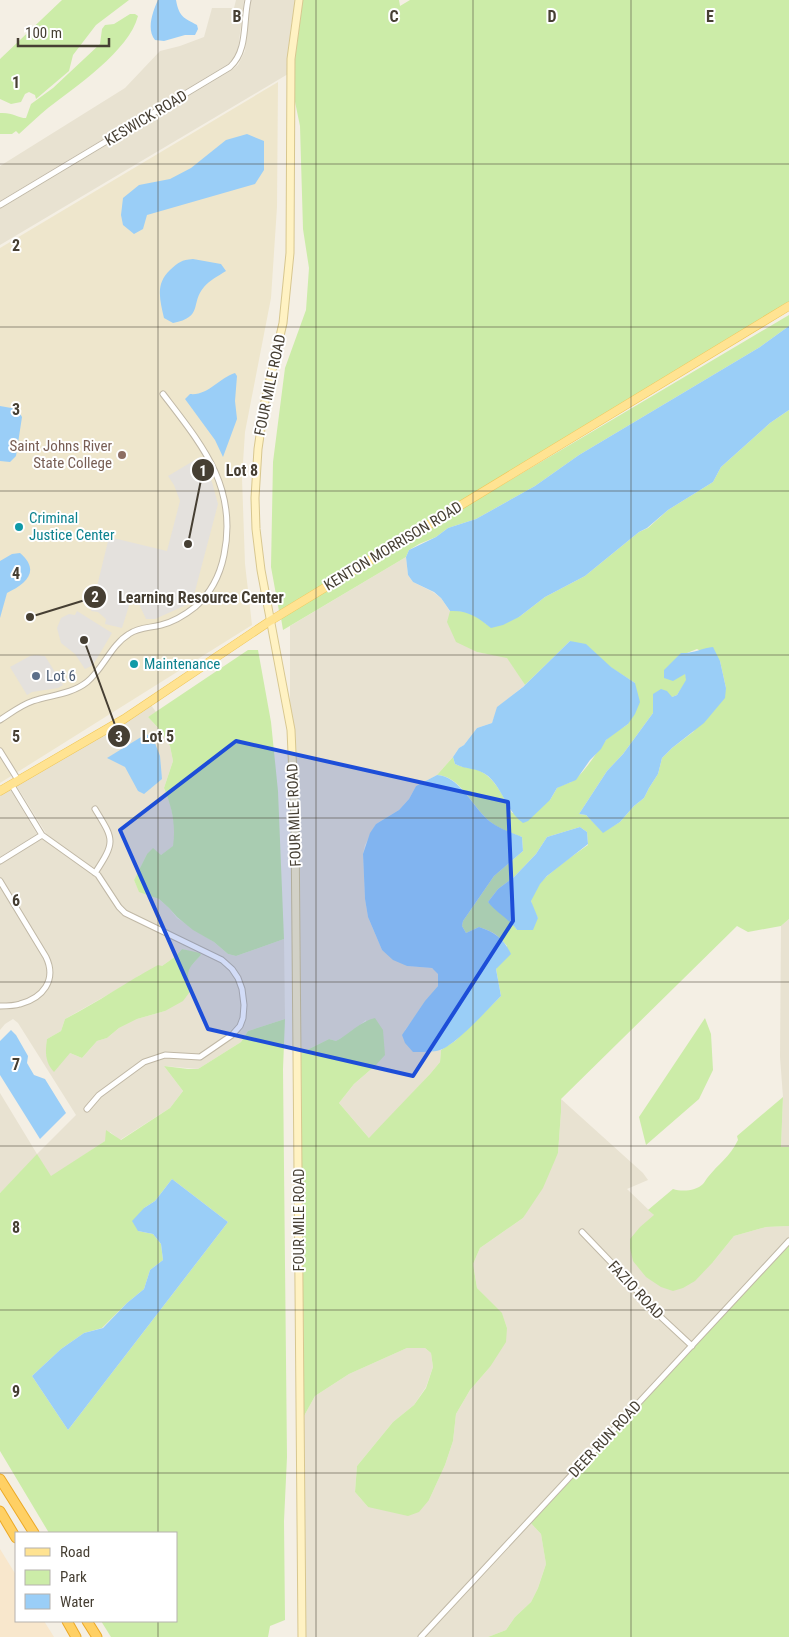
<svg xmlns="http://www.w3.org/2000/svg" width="789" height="1637" font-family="'Roboto Condensed',sans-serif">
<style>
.residential{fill:#e8e2d1;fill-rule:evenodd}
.commercial{fill:#f8e7cc}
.education{fill:#eee6cc}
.green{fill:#cceca8;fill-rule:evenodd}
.parking{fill:#e4e1dd}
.water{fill:#9acef7}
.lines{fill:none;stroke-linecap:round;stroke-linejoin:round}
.street-casing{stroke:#c0b8a6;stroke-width:7}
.secondary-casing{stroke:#d8c78f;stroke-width:9}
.primary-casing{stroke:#efc657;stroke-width:9}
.highway-casing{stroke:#eca926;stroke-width:11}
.street{stroke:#fff;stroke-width:5}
.secondary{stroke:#fff2c3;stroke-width:7}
.primary{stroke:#ffe392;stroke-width:8}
.highway{stroke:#ffd064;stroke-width:9}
.marked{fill:#1d4ed8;fill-opacity:0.2;stroke:#1d4ed8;stroke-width:4;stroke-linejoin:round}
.grid{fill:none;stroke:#463f33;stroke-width:1;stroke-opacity:0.55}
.education-dot{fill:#8d6e63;stroke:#fff;stroke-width:2}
.culture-dot{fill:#0f9aa8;stroke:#fff;stroke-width:2}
.service-dot{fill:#5c6f8a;stroke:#fff;stroke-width:2}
.labels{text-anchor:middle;stroke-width:4;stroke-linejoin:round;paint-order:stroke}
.street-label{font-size:15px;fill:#463f33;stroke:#fff}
.education-label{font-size:15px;fill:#785e54;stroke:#fff;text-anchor:end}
.culture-label{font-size:15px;fill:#0d838f;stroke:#fff;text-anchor:start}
.service-label{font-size:15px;fill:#4e5e75;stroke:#fff;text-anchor:start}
.grid-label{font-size:16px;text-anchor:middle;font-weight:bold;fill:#463f33;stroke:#fff;stroke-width:4;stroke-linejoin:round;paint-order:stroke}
.leader{fill:none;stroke:#463f33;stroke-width:2}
.callout-dot{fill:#463f33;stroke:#fff;stroke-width:2}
.mark-label{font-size:15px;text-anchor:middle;font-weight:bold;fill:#fff}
.callout-label{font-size:16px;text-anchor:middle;font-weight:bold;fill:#463f33;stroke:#fff;stroke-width:4;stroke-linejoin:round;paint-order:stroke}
</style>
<rect width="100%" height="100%" fill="#f4efe4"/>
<!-- residential -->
<path class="residential" d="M236,0H244L238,50L236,56L228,64L0,201V166L125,88L160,51L180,46L204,37L212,8H234Z
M251,0H296L291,26L288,74L0,245V209L232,70L238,65L245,51Z
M406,557L408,575L413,582L433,592L441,598L477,652L507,657L525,685L498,707L492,723L477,728L464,745L459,748L453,757L437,775L416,786L409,799L399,810L376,824L365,845L363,854L365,899L368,917L382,950L407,966L432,968L438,973V986L405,1030L420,1052L441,1050L440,1062L430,1074L370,1139L339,1103L354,1084L376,1065L366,1020L350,1033L336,1041L329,1039L301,1053L299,821L295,730L290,707V626Z
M151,705L156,712L148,717L162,732L170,746L173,761L164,788L170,803L175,827L174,846L161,855L147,854L134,880L139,891L159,899L169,908L177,918L214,942L228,954L236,956L284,939L285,1019L248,1031L241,1042L198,1069L164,1066L183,1091L170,1108L120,1140L110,1132L105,1141L51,1177L37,1155L0,1193V1093L37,1154L76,1115L18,1023L13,1019L5,1024L0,1030V864L47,835L16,785ZM182,949L201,955L188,969V979L165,1011L137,1019L119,1028L107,1038L97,1041L82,1058L70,1053L46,1055L47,1039L61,1031L65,1019L125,985L140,975L162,966L176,956Z
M10,789L37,834L0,857V795Z
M789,919V1147H781L783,1097L780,1057L781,926Z
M561,1099L643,1173L648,1180L627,1189L654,1215L713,1262L734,1236L766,1227L789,1226V1245L528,1520L541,1534L546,1564L538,1588L531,1602L515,1617L506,1630L488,1637H305L304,1416L315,1396L349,1374L407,1348H425L431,1353L433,1367L426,1387L414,1405L393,1422L357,1466L355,1492L368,1507L429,1500L445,1465L453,1441L456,1414L470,1390L490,1367L507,1328L502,1314L477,1288L473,1264L480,1248L523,1218L558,1153L561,1112Z"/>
<!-- commercial -->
<path class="commercial" d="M0,1549L16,1575V1621H44L54,1637H0Z"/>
<!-- education -->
<path class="education" d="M278,82L277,207L271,298L245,432L242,478L245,564L252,625L0,783V248Z"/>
<!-- green -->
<path class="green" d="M62,0H129L96,25L73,55L69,71L36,99L35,95L29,92L25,94L21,102L11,104L0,99V59Z
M303,0H399L400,6L410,0H789V303L279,611L271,567L273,462L285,368L306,310L309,268L303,229L300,126L294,97L295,59Z
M130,14H135L138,16C129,51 75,87 48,108C38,116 29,125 19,134L16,131L12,134H0V113C12,112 18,118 26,118L31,104L53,88L100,44L102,29L105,25L114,24Z
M789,315V326L760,347L579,455L535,486L476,519L448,528L436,537L419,544L409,550L406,557L283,630L281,618L411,539Z
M789,410V919L781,926L748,932L737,926L561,1099V1112L558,1153L543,1188L523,1218L480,1248L473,1264L477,1288L502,1313L507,1328L506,1342L490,1367L470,1390L456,1414L453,1441L445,1465L429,1500L419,1512L408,1516L368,1507L355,1492L357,1466L393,1422L414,1405L426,1388L433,1367L431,1353L425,1348H407L349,1374L315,1396L304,1416L301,1053L329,1039L336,1041C349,1034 361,1021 375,1018L383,1030L385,1055L376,1065L354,1084L339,1103L369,1138L430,1074L440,1062L441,1050L455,1041L501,996L496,969L507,946C498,935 494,932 479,927L466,933L462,926L463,921L494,876L523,851L522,837C510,833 494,827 485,817C471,803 459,776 437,775L453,757L455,764C465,769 470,766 478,770C496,778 503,797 512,813L550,800L557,788C561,785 567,784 571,782C583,776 597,751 606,740C611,734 621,729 628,724L635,683L570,641L525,685L507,658L477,652L456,642L447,622L450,611C464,610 476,614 486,624L519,617L545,597L585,576L639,532L648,528L668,510L713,482L721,467L770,423ZM697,649L720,661L726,688L693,732L672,748L662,758L658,774L649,788L644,798L634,806L620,822L603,832L586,815L579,814L607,771L623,754L653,713L672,697L677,695L687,680L685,674L687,653ZM580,827L587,832L588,845C574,855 533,882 531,899C531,906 535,912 538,918L517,930L512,923L488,902L498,889L514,877L536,854L547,837Z
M248,650H258L271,722L278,791L284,939L236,956L228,954L214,942L193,930L177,917L169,908L159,899L139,892L134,880L147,854L153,848L161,855L173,846C176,825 172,807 164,788L173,761L170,746L162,732L148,717Z
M182,949L200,953L201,955C189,968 184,971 192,989L183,1001L165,1011L137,1019L119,1028L107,1038L97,1041L82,1058L70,1053L54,1072C45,1062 45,1052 47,1039L61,1031L65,1019C97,1003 126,982 158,965L162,966L176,956Z
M705,1018L711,1034L713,1070L699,1099L646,1145L639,1117Z
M285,1019L283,1069L287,1457L284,1521L285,1620L270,1626L268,1637H111L101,1621H176V1533H49L0,1451V1193L37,1154L51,1176L105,1141L106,1130L121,1140L170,1108L183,1091L164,1066L188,1069H198L241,1042L248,1031ZM172,1179L228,1222L68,1430L32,1376L61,1349L84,1333L102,1328L127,1303L144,1289L150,1270L163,1260L161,1244L153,1234L138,1231L144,1208L155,1201Z
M783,1097L781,1147H789V1226L766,1227L734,1236L713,1262L695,1281L683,1288L673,1291L661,1287L646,1277L633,1261L630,1248V1239L640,1227L654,1215L648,1210L673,1189C682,1192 696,1191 703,1184C705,1182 706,1179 708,1177C719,1163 729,1158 738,1140L737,1136Z
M789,1245V1637H488L506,1630L515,1617L531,1602L538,1588L546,1564L541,1534L528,1520Z"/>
<!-- parking -->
<path class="parking" d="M200,457L212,482L218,504L194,595L184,606L155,619H146L139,604L138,598L132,596L122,628L105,624L106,619L98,612L91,611L109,537L167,551L180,501L174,485L168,476Z
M77,611L112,633L93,665L85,669L75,654L61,643L57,628L61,618L69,614L75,615Z
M35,655L45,656L63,685L58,688L32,692L27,695L10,667L30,656Z"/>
<!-- water -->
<path class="water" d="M158,0H176C179,17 184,18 197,25L198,29L195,35H185L164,41L155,40C146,29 153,11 158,0Z
M247,134L264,141V170L255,184L147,215L143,229L134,234L123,225L121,215L123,198L139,185L170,179L191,168L226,140Z
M193,259L221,264L226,271C218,276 210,280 204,287C190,303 204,317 173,323L164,318C160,300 155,284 170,270C179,262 181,260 193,259Z
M789,326V410L770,423L721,467L713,482L668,510L647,528L639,532L585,576L545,597L519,617L503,625L491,628C479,618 468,610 450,611L441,598L434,592L413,582L408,575L406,557L409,550L436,537L448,528L476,519L535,486L579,455L760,347Z
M235,373L237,376L235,401L237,419L223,457L215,440L185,399L190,394C208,396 219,378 235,373Z
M0,406L17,409L22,417L16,456L10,462L0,461Z
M20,553C41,571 26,584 7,593L0,618V561L12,554Z
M570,641L586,644L611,667L635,683L640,702L635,714L628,724L606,740L601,749L590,760L576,780L557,788L550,800L528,821L523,823C506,811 503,789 488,776C477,767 466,770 455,764L453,757L459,748L464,745L477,728L492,723L497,707L523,687Z
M713,647L720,661L726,688L725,698L704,723L672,748L662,758L658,774L649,788L644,798L634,806L620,822L603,833L586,815L579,814L607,771L623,754L653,713V694L661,689L667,691L672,697L677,695L686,680L685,674L673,681L664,678V670L681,653C691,654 703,648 713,647Z
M146,734L153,738L160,756L162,779L144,794L138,791L125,767L107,758Z
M437,775C458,776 471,803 485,817C494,827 510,832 522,837L523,851L494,876L463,921L462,926L466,933L479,927C495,932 504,939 511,954L496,969L501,996C488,1009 456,1045 440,1050C435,1052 420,1052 413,1052L405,1043L402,1035L425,1001L438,986V974L432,968L407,966L393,960L382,950L368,917L365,899L363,854L370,833L376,824L399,810L409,799L416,786Z
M580,827L587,832L588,844L547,876L540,884L531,901L538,918L533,930H517C509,919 497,913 488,902L498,889L514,877L536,854L547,837Z
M11,1030L16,1035L28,1056L27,1063L34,1075L45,1079L66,1113L40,1139L0,1075V1041Z
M172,1179L228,1222L68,1430L32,1376L61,1349L84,1333L103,1328L127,1303L144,1289L150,1270L163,1260L161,1244L153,1234L138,1231L132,1221L144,1208L155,1201Z"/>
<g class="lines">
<defs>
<path id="street" d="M0,205L230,67C248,51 243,22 248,0
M0,720C11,713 21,705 33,701C51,695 72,694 87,682C103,669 111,645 129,634C139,627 150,628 161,625C173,622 185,615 195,607C210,594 220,575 224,555C238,487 202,445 163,394
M0,751L18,780
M11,784L42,835L98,875L119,907L125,913L222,960L232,969L238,978L242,989L244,1005L243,1018L240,1026L232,1035L200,1057L165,1055L144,1062L99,1095L87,1109
M95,809C114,840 116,841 95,873
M0,861L42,835
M0,881L46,957C57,980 43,998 20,1004C14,1006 6,1006 0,1006
M582,1232L629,1281L649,1306L692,1346
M421,1637L789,1241"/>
<path id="secondary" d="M299,0L291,59L290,253L283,323L265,401L258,449L255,498L256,529L261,570L291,730L295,822L302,1637"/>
<path id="primary" d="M0,791L124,719L270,621L789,306"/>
<path id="highway" d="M0,1479L34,1533
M0,1511L16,1538
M67,1621L76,1637
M87,1621L97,1637"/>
</defs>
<!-- street casing -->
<use href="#street" class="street-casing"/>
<!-- secondary casing -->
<use href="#secondary" class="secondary-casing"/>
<!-- primary casing -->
<use href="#primary" class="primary-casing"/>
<!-- highway casing -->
<use href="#highway" class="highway-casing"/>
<!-- street -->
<use href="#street" class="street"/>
<!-- secondary -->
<use href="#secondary" class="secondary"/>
<!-- primary -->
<use href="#primary" class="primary"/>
<!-- highway -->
<use href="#highway" class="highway"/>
</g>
<!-- marked area -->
<path class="marked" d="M236,741L508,802L513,921L413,1076L208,1029L120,830Z"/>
<!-- grid -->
<path class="grid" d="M158,0V1533M316,0V1637M473,0V1637M631,0V1637M0,164H789M0,327H789M0,491H789M0,655H789M0,818H789M0,982H789M0,1146H789M0,1310H789M0,1473H789M158,1621V1637"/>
<!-- markers -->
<circle class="education-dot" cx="122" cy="455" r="5"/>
<g class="culture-dot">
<circle cx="19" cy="527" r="5"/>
<circle cx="134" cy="664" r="5"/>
</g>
<circle class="service-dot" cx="36" cy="676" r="5"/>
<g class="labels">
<!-- street labels -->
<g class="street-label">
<text transform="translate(146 118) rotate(-31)" y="5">KESWICK ROAD</text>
<text transform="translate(270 385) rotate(-78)" y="5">FOUR MILE ROAD</text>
<text transform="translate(393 546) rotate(-31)" y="5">KENTON MORRISON ROAD</text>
<text transform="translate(294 815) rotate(-92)" y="5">FOUR MILE ROAD</text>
<text transform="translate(299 1220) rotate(-90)" y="5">FOUR MILE ROAD</text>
<text transform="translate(636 1290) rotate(47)" y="5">FAZIO ROAD</text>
<text transform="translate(605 1439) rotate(-47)" y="5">DEER RUN ROAD</text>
</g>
<!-- education labels -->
<g class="education-label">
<text x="112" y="451">Saint Johns River<tspan x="112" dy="17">State College</tspan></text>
</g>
<!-- culture labels -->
<g class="culture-label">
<text x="29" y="523">Criminal<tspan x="29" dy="17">Justice Center</tspan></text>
<text x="144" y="669">Maintenance</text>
</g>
<!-- service labels -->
<g class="service-label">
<text x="46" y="681">Lot 6</text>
</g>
</g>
<g class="grid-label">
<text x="237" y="22">B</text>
<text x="394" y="22">C</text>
<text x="552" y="22">D</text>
<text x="710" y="22">E</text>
<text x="16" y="88">1</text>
<text x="16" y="251">2</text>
<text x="16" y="415">3</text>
<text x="16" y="579">4</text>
<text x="16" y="742">5</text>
<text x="16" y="906">6</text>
<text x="16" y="1070">7</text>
<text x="16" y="1233">8</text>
<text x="16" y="1397">9</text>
</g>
<!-- callouts -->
<path class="leader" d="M188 544L203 470M30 617L95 597M84 640L119 736"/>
<g class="callout-dot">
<circle cx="188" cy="544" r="5"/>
<circle cx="30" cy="617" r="5"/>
<circle cx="84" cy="640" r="5"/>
<circle cx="203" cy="470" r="12"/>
<circle cx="95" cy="597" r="12"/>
<circle cx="119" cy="736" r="12"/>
</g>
<g class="mark-label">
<text x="203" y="476">1</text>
<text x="95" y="602">2</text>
<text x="119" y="742">3</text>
</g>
<g class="callout-label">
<text x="242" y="476">Lot 8</text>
<text x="201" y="603">Learning Resource Center</text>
<text x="158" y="742">Lot 5</text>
</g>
<!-- legend -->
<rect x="15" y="1532" width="162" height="90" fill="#ffffff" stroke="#b5b2ad"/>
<rect x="25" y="1548" width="25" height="8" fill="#ffe392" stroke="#b5b2ad"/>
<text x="60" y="1557" font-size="15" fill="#463f33">Road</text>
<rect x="25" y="1570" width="25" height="15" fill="#cceca8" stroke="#b5b2ad"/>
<text x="60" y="1582" font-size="15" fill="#463f33">Park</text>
<rect x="25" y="1594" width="25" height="15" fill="#9acef7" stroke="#b5b2ad"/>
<text x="60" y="1607" font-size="15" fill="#463f33">Water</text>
<!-- scale -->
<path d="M18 38v8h91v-8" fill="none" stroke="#463f33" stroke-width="2.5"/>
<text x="25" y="38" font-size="15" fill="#463f33" stroke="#ffffff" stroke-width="4" paint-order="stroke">100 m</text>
</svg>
